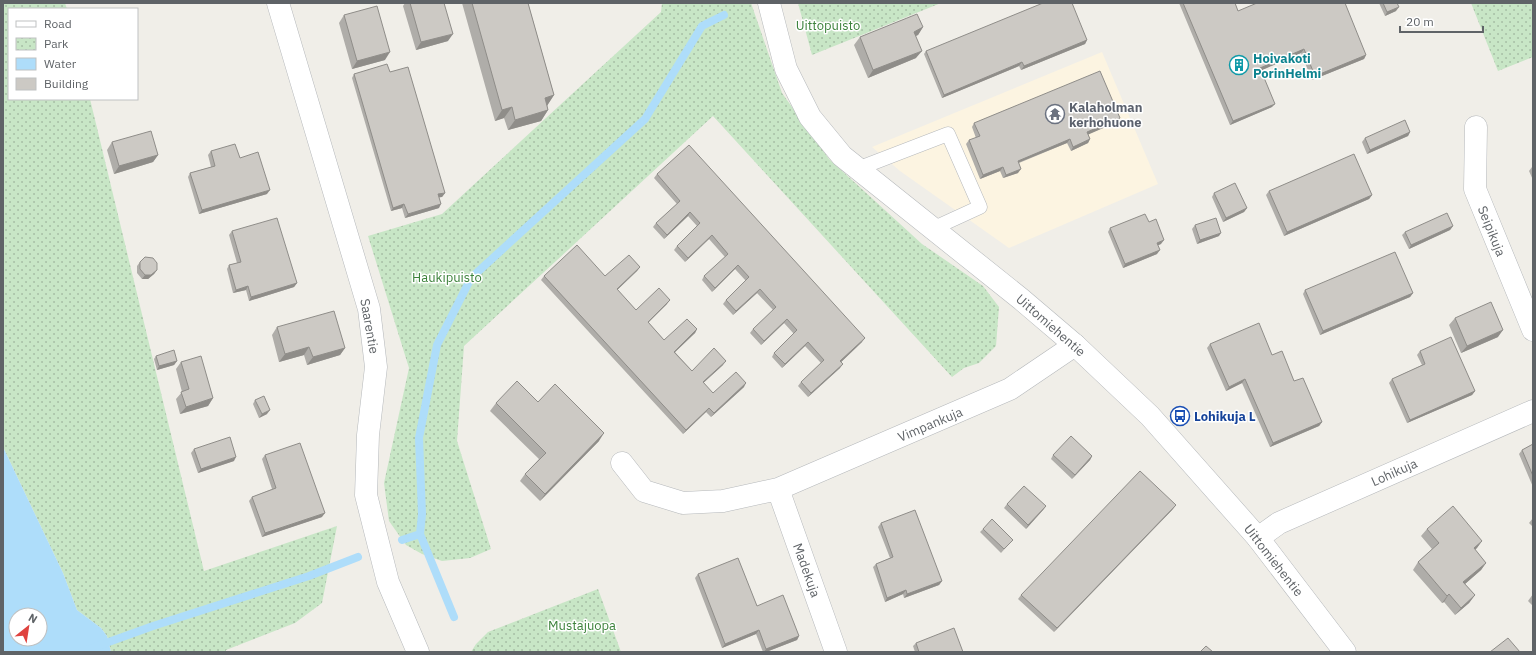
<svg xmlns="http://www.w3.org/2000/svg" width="1536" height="655" font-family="'IBM Plex Sans',sans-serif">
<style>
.commercial{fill:#fcf4e1}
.park{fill:url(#park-dots)}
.water{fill:#aeddfa;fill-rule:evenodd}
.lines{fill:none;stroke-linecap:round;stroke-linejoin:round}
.stream{stroke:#aeddfa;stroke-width:8}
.service-casing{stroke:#b5b8bb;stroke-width:15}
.minor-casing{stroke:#b5b8bb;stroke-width:23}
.tertiary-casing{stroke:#b5b8bb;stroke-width:23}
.service{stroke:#fff;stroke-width:14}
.minor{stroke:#fff;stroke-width:22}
.tertiary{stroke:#fff;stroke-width:22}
.wall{fill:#afada9}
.shaded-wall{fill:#8f8d89}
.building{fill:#ccc9c4;stroke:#8f8d89}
.labels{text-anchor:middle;stroke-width:3;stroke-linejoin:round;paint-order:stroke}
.park-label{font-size:13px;fill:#3c823b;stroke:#fff}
.culture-label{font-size:13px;font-weight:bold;fill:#0d838f;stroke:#fff;text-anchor:start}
.worship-label{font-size:13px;font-weight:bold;fill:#5b616d;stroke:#fff;text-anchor:start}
.street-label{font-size:13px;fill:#5f6367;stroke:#fff}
.transit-label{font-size:13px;font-weight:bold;fill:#164399;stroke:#fff;text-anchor:start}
</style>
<defs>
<pattern id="park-dots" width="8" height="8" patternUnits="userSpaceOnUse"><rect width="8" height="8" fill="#c8e6c6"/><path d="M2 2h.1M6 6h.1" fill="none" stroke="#a6bea5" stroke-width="1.8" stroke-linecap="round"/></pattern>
</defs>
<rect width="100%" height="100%" fill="#f0eee8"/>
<!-- commercial -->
<path class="commercial" d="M1102,52L1158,184L1009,248L900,171L872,147Z"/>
<!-- park -->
<path class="park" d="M3,3H65L67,9H9V99H90L204,571L337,526L322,603L295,623L226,650V652H111L107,636L101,628L77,610L63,573L3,447Z
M662,3H751L782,93L829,159L922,244L983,286L999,307L996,346L979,363L964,368L952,377L713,116L464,346L457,441L491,549L470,558L442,561L422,554L406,545L389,521L384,483L409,368L368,236L442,214L661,12Z
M798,3H941L812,55Z
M1471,3H1533V57L1498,71Z
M598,589L621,652H471L476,644L488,632Z"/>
<!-- water -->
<path class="water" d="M3,447L63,573L77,610L101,628L107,636L111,652H3ZM16,615H40V639H16Z"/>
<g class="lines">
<!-- stream -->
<path class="stream" d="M420,534L454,617
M402,540L420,534L422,514L419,438L437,345L471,278L645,119L702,26L724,15
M81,652L153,626L309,576L358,557"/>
<defs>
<path id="service" d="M857,169L948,134L980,207L932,229"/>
<path id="minor" d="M278,3L369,309L376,367L368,435L366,495L388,582L418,652
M1476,127L1475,189L1533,330
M622,463L644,491L683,503L723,501L778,489L1010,389L1075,345
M778,489L836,652
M1258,538L1279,523L1533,411"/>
<path id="tertiary" d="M769,3L786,69L810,117L842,156L1021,299L1075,345L1150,416L1258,538L1345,652"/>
</defs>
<!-- service casing -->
<use href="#service" class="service-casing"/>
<!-- minor casing -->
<use href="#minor" class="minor-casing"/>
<!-- tertiary casing -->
<use href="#tertiary" class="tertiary-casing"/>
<!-- service -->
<use href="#service" class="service"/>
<!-- minor -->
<use href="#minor" class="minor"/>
<!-- tertiary -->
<use href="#tertiary" class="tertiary"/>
</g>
<!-- wall -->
<path class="wall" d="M405,3H444L448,41L416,50L403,6Z
M462,3H528L554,95L547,105L548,110L541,121L508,130L504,118L495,121Z
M1179,3H1235L1238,11L1366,55L1364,59L1312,80L1301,53L1261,70L1272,107L1230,125Z
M1379,3H1397L1396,11L1385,16Z
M344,15L385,60L352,69L339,23Z
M923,27L918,35L916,36V58L868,78L854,45L860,37Z
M1087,40L1085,44L1021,70L1019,66L942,98L924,54L926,51Z
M390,72L445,193L442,197H439V208L405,218L402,208L391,211L352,78L354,74Z
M1117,122L1088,134L1090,139L1088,143L1071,151L1067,143L1019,163L1018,173L1003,178L1000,171L980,179L966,144L969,140L976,138L972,127L974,123Z
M1410,132L1408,136L1367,154L1362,142L1365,138Z
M112,142L158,155L153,162L114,174L107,150Z
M211,151L240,158L267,194L199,214L188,177L190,173L211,167L208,155Z
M1532,167H1533V180L1529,171Z
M657,174L862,342L841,362L840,368L808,397L798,386L801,382L821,363L805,346L782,368L772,357L774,353L794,334L784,323L761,345L750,333L753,329L773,310L757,293L733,315L723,304L726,300L746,281L735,269L712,292L702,280L704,276L725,257L709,239L685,262L674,250L677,246L697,226L688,216L664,239L653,227L656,223L677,204L654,178Z
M1269,191L1372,195L1369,199L1284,236L1266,195Z
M1214,193L1247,208L1244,212L1223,222L1212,197Z
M1149,222L1161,244L1158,245L1157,254L1123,268L1108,232L1110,228Z
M1195,225L1219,236L1197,244L1192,229Z
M1453,226L1450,230L1409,249L1402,235L1405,232Z
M232,231L297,283L294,287L249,301L246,290L233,293L227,269L229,265L237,263L229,235Z
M140,262L157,270L154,274L148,279H142L137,273V266Z
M640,267L637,271L617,290L636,310L667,304L648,322L664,340L697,329L695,333L675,352L692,371L723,365L703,383L713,393L744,387L711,417L706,412L683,434L541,280L544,276H605Z
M1305,290L1413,293L1410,297L1320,335L1303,294Z
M1455,318L1498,337L1461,353L1449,325Z
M277,327L345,348L340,355L307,365L304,355L279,362L272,335Z
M1210,344L1272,355L1294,381L1322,422L1319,426L1270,447L1242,383L1226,391L1207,348Z
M1420,351L1475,391L1472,395L1407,423L1389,383L1392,379L1422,365L1417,355Z
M156,356L177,361L174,365L157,370L154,359Z
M181,362L213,398L208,406L180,414L176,399L182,392L176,369Z
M255,400L267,414L259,418L253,404Z
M538,402L599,441L540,501L520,481L525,474L539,459L490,411L496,403Z
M1533,444V487L1519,454L1522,450Z
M194,449L234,461L198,473L191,453Z
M265,455L322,517L262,537L249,501L252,497L272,489L262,459Z
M1053,455L1092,456L1090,460L1072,479L1051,459Z
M1007,504L1046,506L1043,510L1026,529L1004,508Z
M1173,509L1054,632L1018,599L1021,595Z
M1533,518V527L1529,523Z
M881,523L942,581L939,585L904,598L903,594L885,602L873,567L876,564L890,558L878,527Z
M983,529L1013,540L1010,543L1001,553L980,532Z
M1427,529L1482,541L1475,550L1486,563L1481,570L1465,584L1475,595L1469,603L1455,615L1444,602L1442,603L1413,570L1418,562L1432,549L1421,536Z
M698,574L757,606L799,636L797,640L766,652H763L756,634L722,648L695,578Z
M1533,594V606L1528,601Z
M916,643L963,652H915L913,646Z"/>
<!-- shaded-wall -->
<path class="shaded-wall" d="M1399,7L1396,11L1385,16L1387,12Z
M923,27L918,35L908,39L914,32Z
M453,34L448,41L416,50L421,42Z
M1087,40L1085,44L1021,70L1024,66Z
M1304,49L1301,53L1258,72L1260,68Z
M922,51L916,58L868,78L873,70Z
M390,52L385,60L352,69L357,61Z
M1366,55L1364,59L1312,80L1315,76Z
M1022,62L1019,66L942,98L944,95Z
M554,95L547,106L545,98Z
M1275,104L1272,107L1230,125L1233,121Z
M512,107L504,118L495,121L502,110Z
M548,110L541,121L508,130L515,120Z
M1120,118L1117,122L1085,136L1087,132Z
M1410,132L1408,136L1367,154L1370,150Z
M1070,139L1067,143L1015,164L1018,161Z
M1090,139L1088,143L1071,151L1073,147Z
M158,155L153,162L114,174L119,166Z
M1003,167L1000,171L980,179L983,175Z
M1021,169L1018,173L1003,178L1006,175Z
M270,190L267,194L199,214L202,210Z
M445,193L442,197L436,198L438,194Z
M1372,195L1369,199L1284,236L1287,232Z
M404,204L402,208L391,211L393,208Z
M441,204L439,208L405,218L408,214Z
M1247,208L1244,212L1223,222L1226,218Z
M690,212L688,216L664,239L667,235Z
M1453,226L1450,230L1409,249L1411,245Z
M1221,233L1219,236L1197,244L1200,240Z
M712,235L709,239L685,262L688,258Z
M1164,240L1161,244L1154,247L1157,243Z
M1160,250L1157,254L1123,268L1125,264Z
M738,265L735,269L712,292L715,288Z
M640,267L637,271L614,293L617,289Z
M157,270L154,274L148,279H142L145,275Z
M297,283L294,287L249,301L251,297Z
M248,286L246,290L233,293L236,290Z
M760,289L757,293L733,315L736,311Z
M1413,293L1410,297L1320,335L1323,331Z
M670,300L667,304L645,326L648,322Z
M787,319L784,323L761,345L764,341Z
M697,329L695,333L672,355L674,352Z
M1503,330L1498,337L1461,353L1467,346Z
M865,338L862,342L838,365L840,361Z
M808,342L805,346L782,368L785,364Z
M309,347L304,355L279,362L285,354Z
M345,348L340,355L307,365L313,357Z
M177,361L174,365L157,370L159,366Z
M726,361L723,365L700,386L703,382Z
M843,364L840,368L808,397L811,393Z
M1245,379L1242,383L1226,391L1229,387Z
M746,383L744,387L711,417L714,413Z
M1475,391L1472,395L1407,423L1410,420Z
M213,398L208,406L180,414L186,407Z
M709,408L706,412L683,434L686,430Z
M270,410L267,414L259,418L262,414Z
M1322,422L1319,426L1270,447L1273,443Z
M604,433L599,441L540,501L545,494Z
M1092,456L1090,460L1072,479L1075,475Z
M236,457L234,461L198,473L201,469Z
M1176,505L1173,509L1054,632L1057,628Z
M1046,506L1043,510L1026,529L1028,525Z
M325,513L322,517L262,537L265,533Z
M1482,541L1477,548L1469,556L1474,548Z
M1486,563L1481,570L1458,590L1463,582Z
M942,581L939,585L904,598L907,594Z
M906,590L903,594L885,602L887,598Z
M1449,594L1444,602L1442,603L1447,596Z
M1475,595L1469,603L1455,615L1461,608Z
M759,630L756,634L722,648L725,644Z
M799,636L797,640L766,652H764L766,649Z"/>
<!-- building -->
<path class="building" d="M410,3H444L453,34L421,42Z
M472,3H528L554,95L545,98L548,110L515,120L512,107L502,110Z
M1043,3H1072L1087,40L1024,66L1022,62L944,95L926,51Z
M1183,3H1235L1238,11L1257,3H1345L1366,55L1315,76L1304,49L1260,68L1275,104L1233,121Z
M1383,3H1397L1399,7L1387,12Z
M377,6L390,52L357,61L344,15Z
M917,14L923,27L914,32L922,51L873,70L860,37Z
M387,64L390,72L408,67L445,193L438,194L441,204L408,214L404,204L393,208L354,74Z
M1100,71L1120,118L1087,132L1090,139L1073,147L1070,139L1018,161L1021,169L1006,175L1003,167L983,175L969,140L980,136L974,123Z
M1405,120L1410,132L1370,150L1365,138Z
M151,131L158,155L119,166L112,142Z
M235,144L240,158L258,152L270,190L202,210L190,173L215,166L211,151Z
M689,145L865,338L840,361L843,364L811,393L801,382L824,360L808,342L785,364L774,353L797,330L787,319L764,341L753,329L776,307L760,289L736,311L726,300L749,277L738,265L715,288L704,276L728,254L712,235L688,258L677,246L700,223L690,212L667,235L656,223L680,201L657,174Z
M1354,154L1372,195L1287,232L1269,191Z
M1235,183L1247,208L1226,218L1214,193Z
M1447,213L1453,226L1411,245L1405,232Z
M1145,214L1149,222L1156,219L1164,240L1157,243L1160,250L1125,264L1110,228Z
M277,218L297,283L251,297L248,286L236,290L229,265L241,262L232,231Z
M1216,218L1221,233L1200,240L1195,225Z
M577,245L605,276L629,255L640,267L617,289L636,310L659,288L670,300L648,322L664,340L687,319L697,329L674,352L692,371L714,348L726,361L703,382L713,393L736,372L746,383L714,413L709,408L686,430L544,276Z
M1395,252L1413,293L1323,331L1305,290Z
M145,257L153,258L157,263V270L151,275H145L140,269V262Z
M1491,302L1503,330L1467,346L1455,318Z
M334,311L345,348L313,357L309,347L285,354L277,327Z
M1259,323L1272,355L1282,351L1294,381L1303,378L1322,422L1273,443L1245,379L1229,387L1210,344Z
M1451,337L1475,391L1410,420L1392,379L1425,364L1420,351Z
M174,350L177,361L159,366L156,356Z
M201,356L213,398L186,407L181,392L189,389L181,362Z
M517,381L538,402L555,384L604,433L545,494L525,474L546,453L496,403Z
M264,396L270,410L262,414L255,400Z
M1071,436L1092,456L1075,475L1053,455Z
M230,437L236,457L201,469L194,449Z
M300,443L325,513L265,533L252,497L276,488L265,455Z
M1533,444V476L1522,450Z
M1140,471L1176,505L1057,628L1021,595Z
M1024,486L1046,506L1028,525L1007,504Z
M1453,506L1482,541L1474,548L1486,563L1463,582L1475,595L1461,608L1449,594L1447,596L1418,562L1439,543L1427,529Z
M915,510L942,581L907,594L906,590L887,598L876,564L893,557L881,523Z
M992,519L1013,540L1004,549L983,529Z
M738,558L757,606L783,595L799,636L766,649L759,630L725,644L698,574Z
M954,628L963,652H919L916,643Z
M1508,638L1520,652H1490Z
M1206,646L1213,652H1200Z"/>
<!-- icons -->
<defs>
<symbol id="building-ring" viewBox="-11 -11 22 22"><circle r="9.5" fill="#fff" stroke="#0f9aa8" stroke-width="1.5"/><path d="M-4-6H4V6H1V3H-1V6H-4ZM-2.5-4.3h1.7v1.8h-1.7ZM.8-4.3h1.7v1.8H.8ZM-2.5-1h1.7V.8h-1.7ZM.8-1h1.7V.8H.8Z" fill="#0f9aa8"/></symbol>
<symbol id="temple-ring" viewBox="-11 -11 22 22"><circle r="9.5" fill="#fff" stroke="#6b7280" stroke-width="1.5"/><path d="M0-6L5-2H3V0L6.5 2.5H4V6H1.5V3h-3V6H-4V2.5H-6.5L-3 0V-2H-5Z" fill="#6b7280"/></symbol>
<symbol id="bus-ring" viewBox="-11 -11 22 22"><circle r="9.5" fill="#fff" stroke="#1a4fb4" stroke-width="1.5"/><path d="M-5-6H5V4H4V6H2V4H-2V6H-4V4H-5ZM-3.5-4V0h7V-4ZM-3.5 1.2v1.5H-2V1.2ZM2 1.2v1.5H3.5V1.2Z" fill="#1a4fb4"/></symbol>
</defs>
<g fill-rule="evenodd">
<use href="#building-ring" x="1228" y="54" width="22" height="22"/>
<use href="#temple-ring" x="1044" y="103" width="22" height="22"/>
<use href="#bus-ring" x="1169" y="405" width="22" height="22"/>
</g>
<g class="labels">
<!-- park labels -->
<g class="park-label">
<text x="828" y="30">Uittopuisto</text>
<text x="447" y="282">Haukipuisto</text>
<text x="582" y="630">Mustajuopa</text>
</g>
<!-- culture labels -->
<g class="culture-label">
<text x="1253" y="63">Hoivakoti<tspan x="1253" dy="15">PorinHelmi</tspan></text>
</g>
<!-- worship labels -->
<g class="worship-label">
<text x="1069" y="112">Kalaholman<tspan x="1069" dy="15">kerhohuone</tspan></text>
</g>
<!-- street labels -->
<g class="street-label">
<text transform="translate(1492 231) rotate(68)" y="5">Seipikuja</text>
<text transform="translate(1051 325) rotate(41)" y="5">Uittomiehentie</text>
<text transform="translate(370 326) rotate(80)" y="5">Saarentie</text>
<text transform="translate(930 424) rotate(-23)" y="5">Vimpankuja</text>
<text transform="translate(1394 472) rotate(-24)" y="5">Lohikuja</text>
<text transform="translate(1274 560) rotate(52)" y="5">Uittomiehentie</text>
<text transform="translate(807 570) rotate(70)" y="5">Madekuja</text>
</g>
<!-- transit labels -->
<g class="transit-label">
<text x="1194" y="421">Lohikuja L</text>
</g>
</g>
<!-- border -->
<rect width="1536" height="655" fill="none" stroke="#5f6367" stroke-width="8"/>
<!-- legend -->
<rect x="8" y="8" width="130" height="92" fill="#ffffff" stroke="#bfc1c2"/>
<rect x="16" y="21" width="20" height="6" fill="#ffffff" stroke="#bfc1c2"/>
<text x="44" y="28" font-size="12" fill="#5f6367">Road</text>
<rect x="16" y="38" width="20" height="12" fill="url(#park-dots)" stroke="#bfc1c2"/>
<text x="44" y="48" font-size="12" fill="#5f6367">Park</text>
<rect x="16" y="58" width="20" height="12" fill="#aeddfa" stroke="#bfc1c2"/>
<text x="44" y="68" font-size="12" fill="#5f6367">Water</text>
<rect x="16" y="78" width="20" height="12" fill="#ccc9c4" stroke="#bfc1c2"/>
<text x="44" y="88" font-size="12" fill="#5f6367">Building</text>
<!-- north arrow -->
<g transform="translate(28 627) rotate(30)"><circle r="19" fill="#ffffff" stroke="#bfc1c2"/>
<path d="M0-3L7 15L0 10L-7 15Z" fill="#df433f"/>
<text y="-6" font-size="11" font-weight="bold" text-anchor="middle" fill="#5f6367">N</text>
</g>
<!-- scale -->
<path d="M1400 26v6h83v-6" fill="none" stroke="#5f6367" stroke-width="2"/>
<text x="1406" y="26" font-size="12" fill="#5f6367" stroke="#ffffff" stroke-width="3" paint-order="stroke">20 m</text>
</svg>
